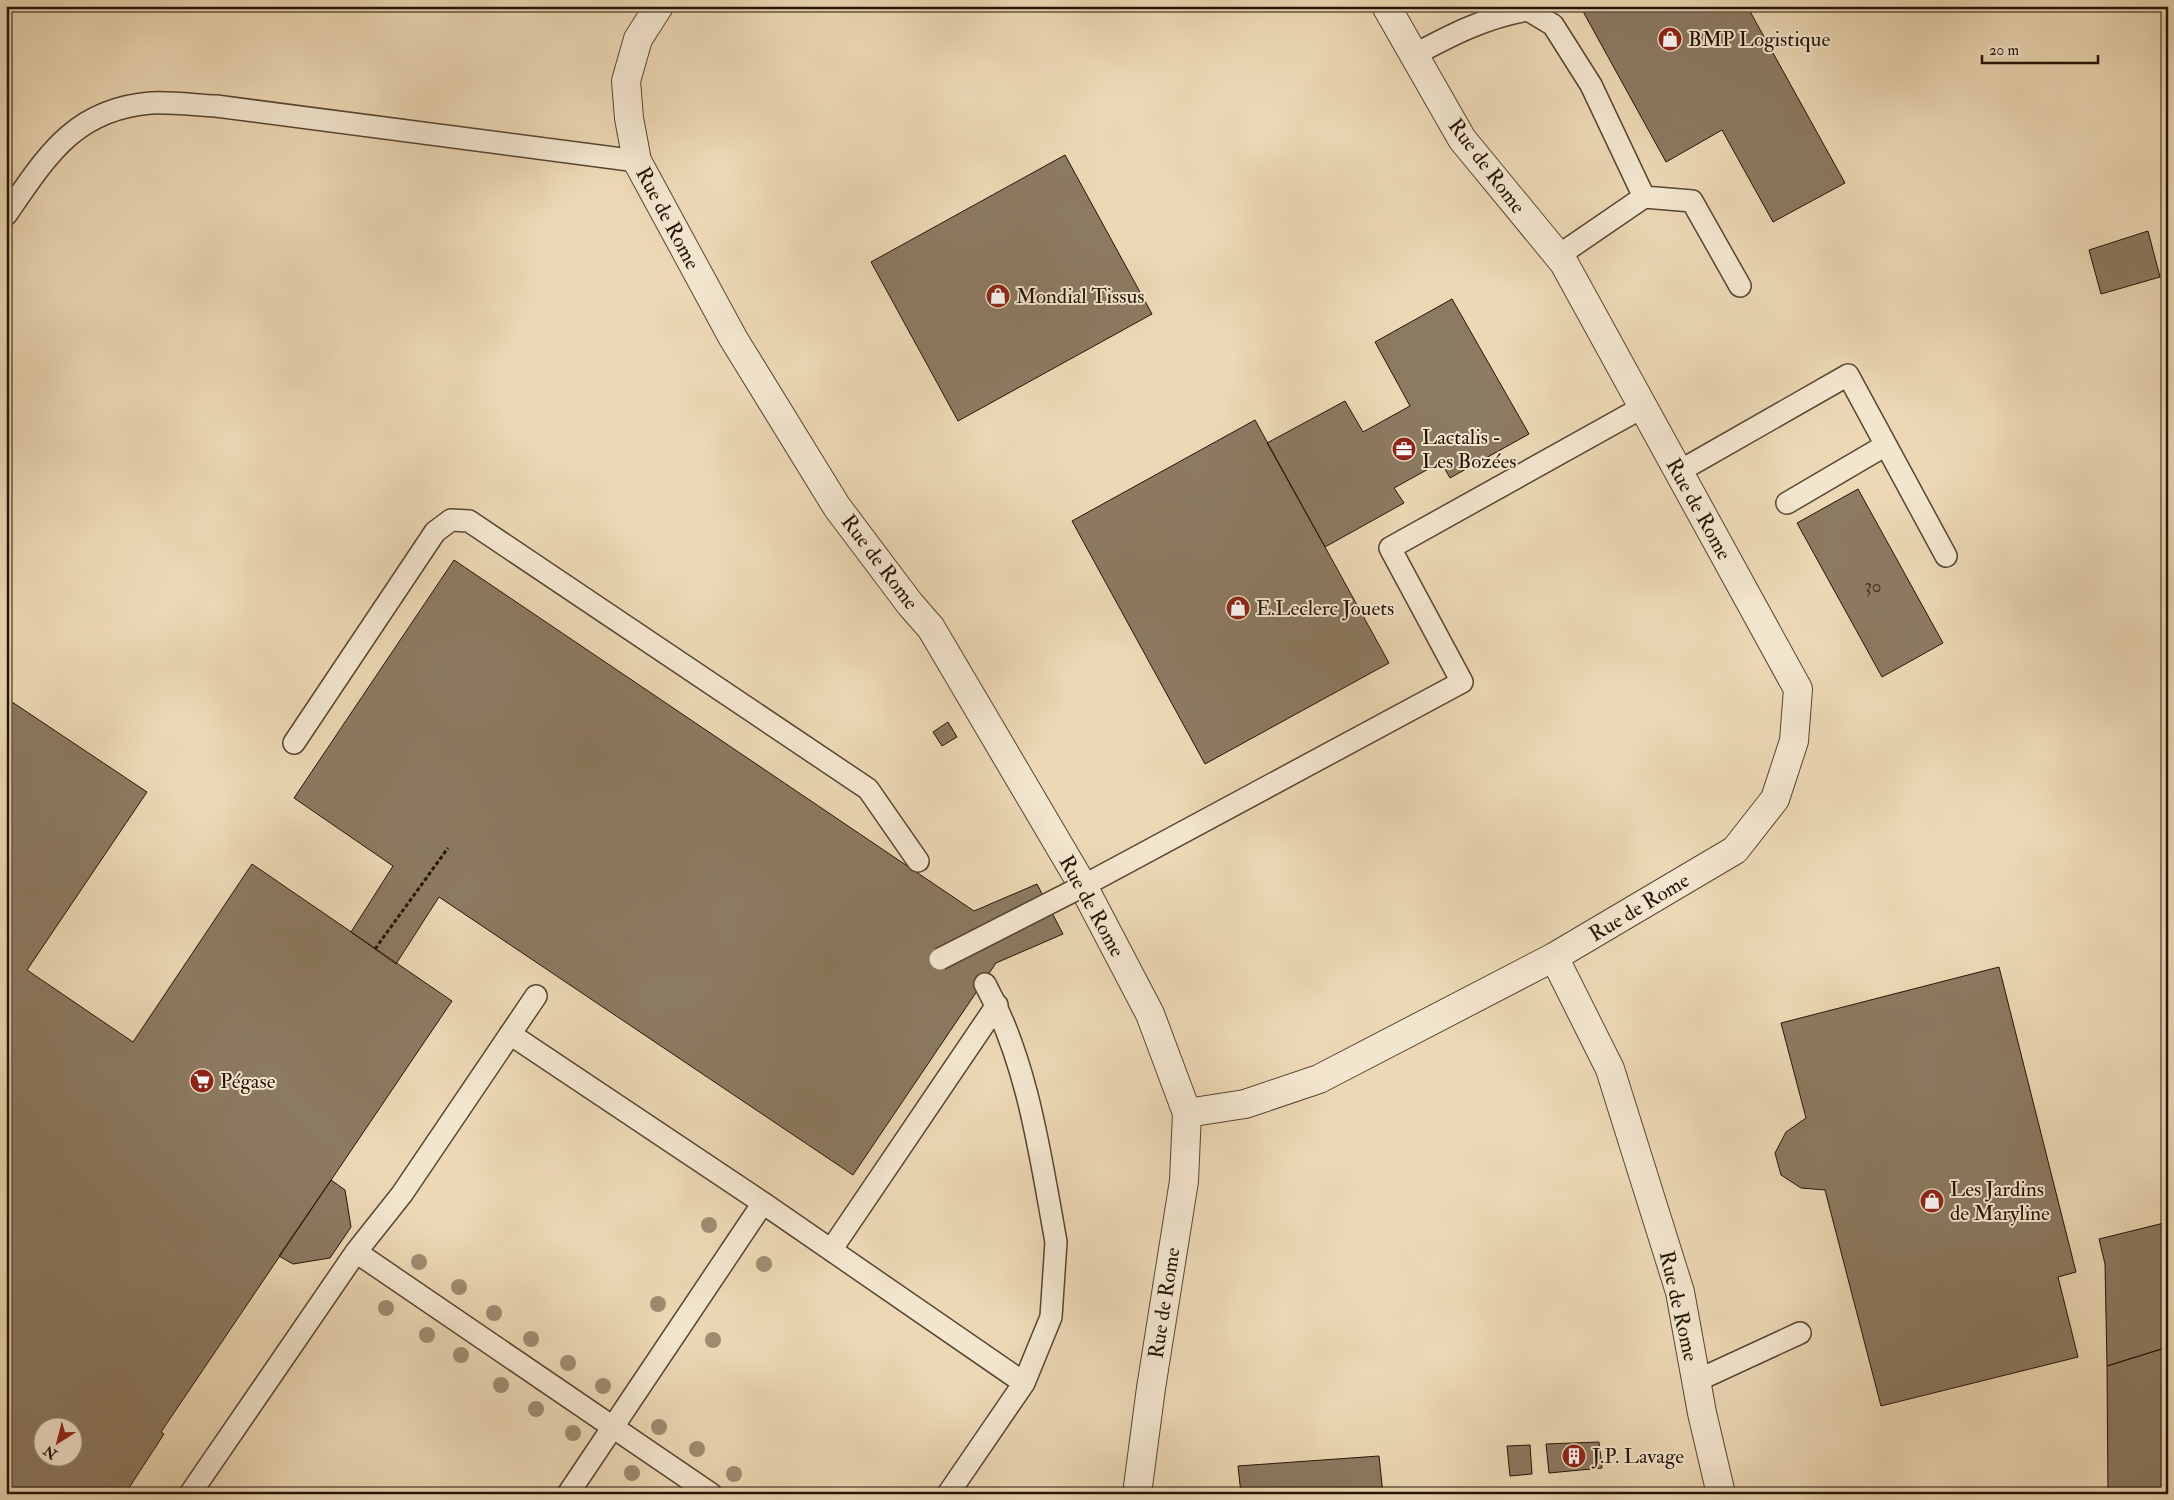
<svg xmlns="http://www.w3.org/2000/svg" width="2174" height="1500" font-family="'IM FELL Double Pica',serif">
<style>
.building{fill:#8c7a61;stroke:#251406;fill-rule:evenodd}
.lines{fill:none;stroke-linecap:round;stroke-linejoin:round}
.lane-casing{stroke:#574532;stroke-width:24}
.street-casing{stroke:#574532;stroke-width:30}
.path{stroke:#251406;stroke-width:3;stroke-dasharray:4 2.5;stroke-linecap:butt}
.lane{stroke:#f3e6cf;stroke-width:21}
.street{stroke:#f3e6cf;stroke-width:28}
.lane-bridge-casing{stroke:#574532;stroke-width:24;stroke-linecap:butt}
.lane-bridge{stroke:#f3e6cf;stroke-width:21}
.tree{fill:#9e8c71}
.labels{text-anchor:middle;stroke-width:4;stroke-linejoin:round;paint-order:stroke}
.number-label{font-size:19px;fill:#3f2e1d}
.poi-label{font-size:21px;fill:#251406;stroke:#f3e6cf;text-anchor:start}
.street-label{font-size:21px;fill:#251406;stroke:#f3e6cf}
</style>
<rect width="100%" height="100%" fill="#ecd8b5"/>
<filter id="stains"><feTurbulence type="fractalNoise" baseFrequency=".004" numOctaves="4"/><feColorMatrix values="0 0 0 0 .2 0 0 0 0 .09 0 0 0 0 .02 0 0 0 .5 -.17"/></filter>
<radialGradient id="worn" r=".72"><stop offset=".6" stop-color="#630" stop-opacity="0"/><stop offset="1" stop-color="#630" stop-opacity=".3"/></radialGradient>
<!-- building -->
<path class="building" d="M1580,6H1747L1845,183L1773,222L1722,130L1666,162Z
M1065,155L1152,314L958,421L871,262Z
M2148,231L2160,277L2101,294L2089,250Z
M1452,299L1529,434L1450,478L1441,462L1394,488L1404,503L1325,547L1267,443L1345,401L1363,432L1410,406L1375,342Z
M1255,420L1389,663L1205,764L1072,521Z
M1858,489L1943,643L1882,677L1797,523Z
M454,560L974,911L1037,884L1063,934L996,963L853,1175L439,897L396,964L351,932L393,866L294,798Z
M6,698L147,792L27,970L133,1042L252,864L452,1001L161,1432L164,1434L125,1494H6ZM42,1428H72V1458H42Z
M948,722L957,737L942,746L933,732Z
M1999,967L2076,1272L2058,1277L2078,1357L1881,1406L1825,1190L1801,1188L1781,1175L1775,1153L1786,1132L1806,1118L1781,1023Z
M331,1180L345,1190L351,1227L330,1258L293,1264L279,1256Z
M2168,1222V1347L2107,1366L2105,1264L2099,1239Z
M2168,1347V1494H2108L2107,1366Z
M1599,1442L1602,1468L1549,1473L1546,1444Z
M1530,1445L1532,1474L1510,1476L1507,1446Z
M1379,1456L1383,1494H1241L1238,1466Z"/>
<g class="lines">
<defs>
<path id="lane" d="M1414,55C1451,35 1486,17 1528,10L1553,25L1591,85L1644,197L1558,256
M1644,197L1692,201L1740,286
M6,215C46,157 74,109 151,103C172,102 195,105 216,106L637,161
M1678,472L1848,375L1946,556
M1787,503L1886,445
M294,743L435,532L451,520L469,521L868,789L918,861
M1083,886L1462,682L1390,548L1643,407
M510,1034L763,1203L1024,1383
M831,1250L997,1005
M356,1252L402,1194L536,996
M1696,1381L1800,1333
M190,1494L356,1252L711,1494
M568,1494L763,1203
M948,1494L1024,1383L1051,1317L1056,1242C1040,1154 1028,1063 985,984"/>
<path id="street" d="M659,6L638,39L626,81L629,118L637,161L733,338L837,507L910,604L931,628L1083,886L1150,1014L1187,1113L1184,1181L1151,1388L1137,1494
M1554,957L1610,1069L1680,1292L1702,1413L1721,1494
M1187,1113L1245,1104L1319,1079L1554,957L1735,850L1775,799L1794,741L1798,689L1564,263L1462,139L1386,6"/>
</defs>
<!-- lane casing -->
<use href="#lane" class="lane-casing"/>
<!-- street casing -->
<use href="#street" class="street-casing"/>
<!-- path -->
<path class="path" d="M375,949L448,848"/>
<!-- lane -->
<use href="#lane" class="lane"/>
<!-- street -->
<use href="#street" class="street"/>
<defs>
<path id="lane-bridge" d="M940,959L1083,886"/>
</defs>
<!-- lane-bridge casing -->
<use href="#lane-bridge" class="lane-bridge-casing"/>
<!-- lane-bridge -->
<use href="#lane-bridge" class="lane-bridge"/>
</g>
<!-- trees -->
<g class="tree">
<circle cx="709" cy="1225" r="8"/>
<circle cx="419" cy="1262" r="8"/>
<circle cx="764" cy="1264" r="8"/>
<circle cx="459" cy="1287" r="8"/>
<circle cx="658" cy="1304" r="8"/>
<circle cx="386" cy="1308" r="8"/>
<circle cx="494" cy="1313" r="8"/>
<circle cx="427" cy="1335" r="8"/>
<circle cx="531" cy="1339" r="8"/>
<circle cx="713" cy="1340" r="8"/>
<circle cx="461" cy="1355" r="8"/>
<circle cx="568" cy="1363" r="8"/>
<circle cx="501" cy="1385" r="8"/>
<circle cx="603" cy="1386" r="8"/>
<circle cx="536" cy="1409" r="8"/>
<circle cx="659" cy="1427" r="8"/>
<circle cx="573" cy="1433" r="8"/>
<circle cx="697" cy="1449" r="8"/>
<circle cx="632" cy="1473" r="8"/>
<circle cx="734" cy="1474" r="8"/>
</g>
<!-- icons -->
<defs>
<symbol id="shop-disc" viewBox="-11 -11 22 22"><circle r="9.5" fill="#8f2418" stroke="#f3e6cf"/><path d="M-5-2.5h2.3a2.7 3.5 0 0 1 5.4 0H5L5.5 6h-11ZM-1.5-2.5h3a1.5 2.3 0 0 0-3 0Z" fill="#fff"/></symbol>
<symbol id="office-disc" viewBox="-11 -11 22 22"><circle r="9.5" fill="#8f2418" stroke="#f3e6cf"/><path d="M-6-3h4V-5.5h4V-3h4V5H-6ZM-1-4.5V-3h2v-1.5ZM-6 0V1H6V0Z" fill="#fff"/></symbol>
<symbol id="supermarket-disc" viewBox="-11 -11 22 22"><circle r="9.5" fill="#8f2418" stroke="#f3e6cf"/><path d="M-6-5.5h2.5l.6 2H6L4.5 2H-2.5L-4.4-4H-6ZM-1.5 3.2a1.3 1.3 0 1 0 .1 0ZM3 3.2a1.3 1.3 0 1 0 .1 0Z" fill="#fff"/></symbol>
<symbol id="building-disc" viewBox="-11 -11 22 22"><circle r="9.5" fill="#8f2418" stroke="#f3e6cf"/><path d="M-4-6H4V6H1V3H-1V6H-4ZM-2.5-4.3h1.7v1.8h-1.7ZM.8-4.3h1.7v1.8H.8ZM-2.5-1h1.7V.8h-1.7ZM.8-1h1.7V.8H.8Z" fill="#fff"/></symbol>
</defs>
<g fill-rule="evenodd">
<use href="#shop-disc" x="1656" y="25" width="28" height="28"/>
<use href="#shop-disc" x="984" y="282" width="28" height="28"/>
<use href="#office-disc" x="1390" y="435" width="28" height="28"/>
<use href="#shop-disc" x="1224" y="594" width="28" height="28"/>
<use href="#supermarket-disc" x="188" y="1067" width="28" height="28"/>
<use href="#shop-disc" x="1918" y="1187" width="28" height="28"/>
<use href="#building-disc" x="1560" y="1442" width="28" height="28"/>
</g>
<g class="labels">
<!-- number labels -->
<g class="number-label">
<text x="1873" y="592">30</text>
</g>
<!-- poi labels -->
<g class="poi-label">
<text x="1688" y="46">BMP Logistique</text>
<text x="1016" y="303">Mondial Tissus</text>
<text x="1422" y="444">Lactalis -<tspan x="1422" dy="24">Les Bozées</tspan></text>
<text x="1256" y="615">E.Leclerc Jouets</text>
<text x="220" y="1088">Pégase</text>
<text x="1950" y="1196">Les Jardins<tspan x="1950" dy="24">de Maryline</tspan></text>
<text x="1592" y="1463">J.P. Lavage</text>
</g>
<!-- street labels -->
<g class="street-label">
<text transform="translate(1487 166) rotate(53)" y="7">Rue de Rome</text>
<text transform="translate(668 218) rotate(62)" y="7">Rue de Rome</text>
<text transform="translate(1699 509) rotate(61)" y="7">Rue de Rome</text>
<text transform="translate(880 562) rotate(53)" y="7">Rue de Rome</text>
<text transform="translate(1092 906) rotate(61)" y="7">Rue de Rome</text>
<text transform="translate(1639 907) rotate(-31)" y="7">Rue de Rome</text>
<text transform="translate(1164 1303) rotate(-81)" y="7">Rue de Rome</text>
<text transform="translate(1679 1306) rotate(77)" y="7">Rue de Rome</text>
</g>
</g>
<!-- margin -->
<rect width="2174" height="1500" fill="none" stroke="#ecd8b5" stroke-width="25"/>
<rect x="8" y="8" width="2159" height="1485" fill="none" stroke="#251406" stroke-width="2.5"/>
<rect x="12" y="12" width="2149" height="1475" fill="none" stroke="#251406"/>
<!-- north arrow -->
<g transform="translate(58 1442) rotate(216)"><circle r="24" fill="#f3e6cf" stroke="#a1927f"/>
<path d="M0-4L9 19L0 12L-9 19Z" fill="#8f2418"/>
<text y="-8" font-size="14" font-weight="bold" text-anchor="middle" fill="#251406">N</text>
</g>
<!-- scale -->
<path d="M1982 55v8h116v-8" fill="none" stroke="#251406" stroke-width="2.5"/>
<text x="1989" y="55" font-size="15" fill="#251406" stroke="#f3e6cf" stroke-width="4" paint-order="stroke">20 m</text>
<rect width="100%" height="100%" filter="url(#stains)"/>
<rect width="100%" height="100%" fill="url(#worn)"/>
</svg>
